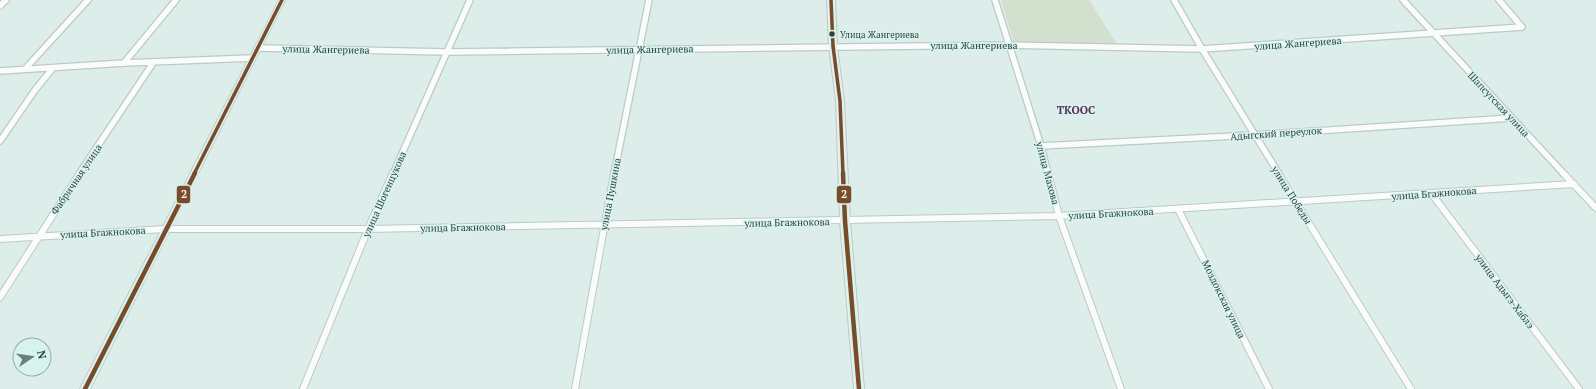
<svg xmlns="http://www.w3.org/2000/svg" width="1596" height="389" font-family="'PT Serif',serif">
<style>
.green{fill:#d4e0ce}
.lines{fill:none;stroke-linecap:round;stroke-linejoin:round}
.minor-far1-casing{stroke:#bdc9c7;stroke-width:8}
.minor-casing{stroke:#bdc9c7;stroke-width:8}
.tertiary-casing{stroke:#bdc9c7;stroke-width:2}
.secondary-casing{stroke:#bdc9c7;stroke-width:2}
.minor-far1{stroke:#fafcfc;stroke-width:5.5}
.minor{stroke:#fafcfc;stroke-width:6}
.tertiary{fill:#fafcfc;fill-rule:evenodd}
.secondary{fill:#eaf0ed;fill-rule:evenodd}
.bus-1-far1-casing{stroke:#d6f4ee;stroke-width:6}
.bus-1-casing{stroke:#d6f4ee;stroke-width:8}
.bus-1-far1{stroke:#7a4b2a;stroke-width:3.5}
.bus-1{stroke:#7a4b2a;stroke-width:4.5}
.bus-dot{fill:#333f3d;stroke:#d6f4ee;stroke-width:1.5}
.labels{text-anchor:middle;stroke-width:3;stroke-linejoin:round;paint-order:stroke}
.bus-label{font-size:9px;fill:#333f3d;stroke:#d6f4ee;text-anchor:start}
.street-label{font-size:10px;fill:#333f3d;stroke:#d6f4ee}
.neighbourhood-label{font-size:11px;font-weight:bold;fill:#602b59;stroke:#d6f4ee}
.line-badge{stroke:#d6f4ee;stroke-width:1.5}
.badge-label{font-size:11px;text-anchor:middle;font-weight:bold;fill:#fff}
</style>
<rect width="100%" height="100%" fill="#ddedea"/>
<!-- green -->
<path class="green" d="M1001,0H1089L1117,44H1014Z"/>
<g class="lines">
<defs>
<path id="minor-far1" d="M995,0L1041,146L1048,174
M1174,0L1202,49L1279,174
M1403,0L1564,174
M1499,0L1522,27
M0,6L6,0
M258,48L447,52L1009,45L1202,49L1522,27
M124,63L176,0
M25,69L88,0
M0,71L124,63L252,58
M0,141L35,90L53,68
M1041,146L1254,135L1512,118
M79,174L153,63
M393,174L470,0
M614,174L649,0"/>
<path id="minor" d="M1048,173L1059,216L1121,389
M1278,173L1411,389
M1563,173L1596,208
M1431,193L1579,389
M1178,209L1269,389
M0,239L165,229H368L1059,216L1574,184
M0,297L80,173
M303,389L368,229L393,173
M575,389L614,173"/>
<path id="tertiary" d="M279,0H285L90,389H80Z"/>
<path id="secondary" d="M827,0H835L837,46L844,101L850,221L864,389H854L840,221L836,101L829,46Z"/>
</defs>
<!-- minor-far1 casing -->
<use href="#minor-far1" class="minor-far1-casing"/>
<!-- minor casing -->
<use href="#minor" class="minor-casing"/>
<!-- tertiary casing -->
<use href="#tertiary" class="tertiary-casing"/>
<!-- secondary casing -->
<use href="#secondary" class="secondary-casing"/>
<!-- minor-far1 -->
<use href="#minor-far1" class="minor-far1"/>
<!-- minor -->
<use href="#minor" class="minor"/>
<!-- tertiary -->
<use href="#tertiary" class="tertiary"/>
<!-- secondary -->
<use href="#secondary" class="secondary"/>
<defs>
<path id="bus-1-far1" d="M831,0L833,46L840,101L843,174
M194,174L282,0"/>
<path id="bus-1" d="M843,173L845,221L859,389
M85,389L195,173"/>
</defs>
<!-- bus-1-far1 casing -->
<use href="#bus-1-far1" class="bus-1-far1-casing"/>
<!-- bus-1 casing -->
<use href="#bus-1" class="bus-1-casing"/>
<!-- bus-1-far1 -->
<use href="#bus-1-far1" class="bus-1-far1"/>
<!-- bus-1 -->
<use href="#bus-1" class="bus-1"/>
</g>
<!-- markers -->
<circle class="bus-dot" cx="832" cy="34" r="3.5"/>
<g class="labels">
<!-- bus labels -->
<g class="bus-label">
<text x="840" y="38">Улица Жангериева</text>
</g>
<!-- street labels -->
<g class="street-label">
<text transform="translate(1298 43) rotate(-4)" y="4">улица Жангериева</text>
<text x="974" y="49">улица Жангериева</text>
<text transform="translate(326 49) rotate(1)" y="4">улица Жангериева</text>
<text transform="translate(650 49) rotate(-1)" y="4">улица Жангериева</text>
<text transform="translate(1499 104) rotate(47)" y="4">Шапсугская улица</text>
<text transform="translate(1276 133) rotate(-4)" y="4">Адыгский переулок</text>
<text transform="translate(1048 173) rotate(75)" y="4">улица Махова</text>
<text transform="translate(76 179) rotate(-56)" y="4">Фабричная улица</text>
<text transform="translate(1434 193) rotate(-4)" y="4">улица Бгажнокова</text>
<text transform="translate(384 194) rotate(-66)" y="4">улица Шогенцукова</text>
<text transform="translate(610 194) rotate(-79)" y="4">улица Пушкина</text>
<text transform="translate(1292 195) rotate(58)" y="4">улица Победы</text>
<text transform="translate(1111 213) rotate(-3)" y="4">улица Бгажнокова</text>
<text transform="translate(787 222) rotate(-1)" y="4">улица Бгажнокова</text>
<text transform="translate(463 227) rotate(-1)" y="4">улица Бгажнокова</text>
<text transform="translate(103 232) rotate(-3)" y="4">улица Бгажнокова</text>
<text transform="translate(1505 291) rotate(53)" y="4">улица Адыгэ-Хаблэ</text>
<text transform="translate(1224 299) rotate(64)" y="4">Моздокская улица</text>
</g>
<!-- neighbourhood labels -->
<g class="neighbourhood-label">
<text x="1076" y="114">ТКООС</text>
</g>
</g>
<g class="line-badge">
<rect x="176" y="185" width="15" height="19" rx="4" fill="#7a4b2a"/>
<rect x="836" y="185" width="16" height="19" rx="4" fill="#7a4b2a"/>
</g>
<g class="badge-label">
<text x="184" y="198">2</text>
<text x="844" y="198">2</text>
</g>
<!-- north arrow -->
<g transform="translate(32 357) rotate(77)"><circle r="19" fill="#d6f4ee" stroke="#95aca7"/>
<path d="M0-3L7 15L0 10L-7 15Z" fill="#6e7c7a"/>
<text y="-6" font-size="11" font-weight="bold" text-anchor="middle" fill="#333f3d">N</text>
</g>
</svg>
